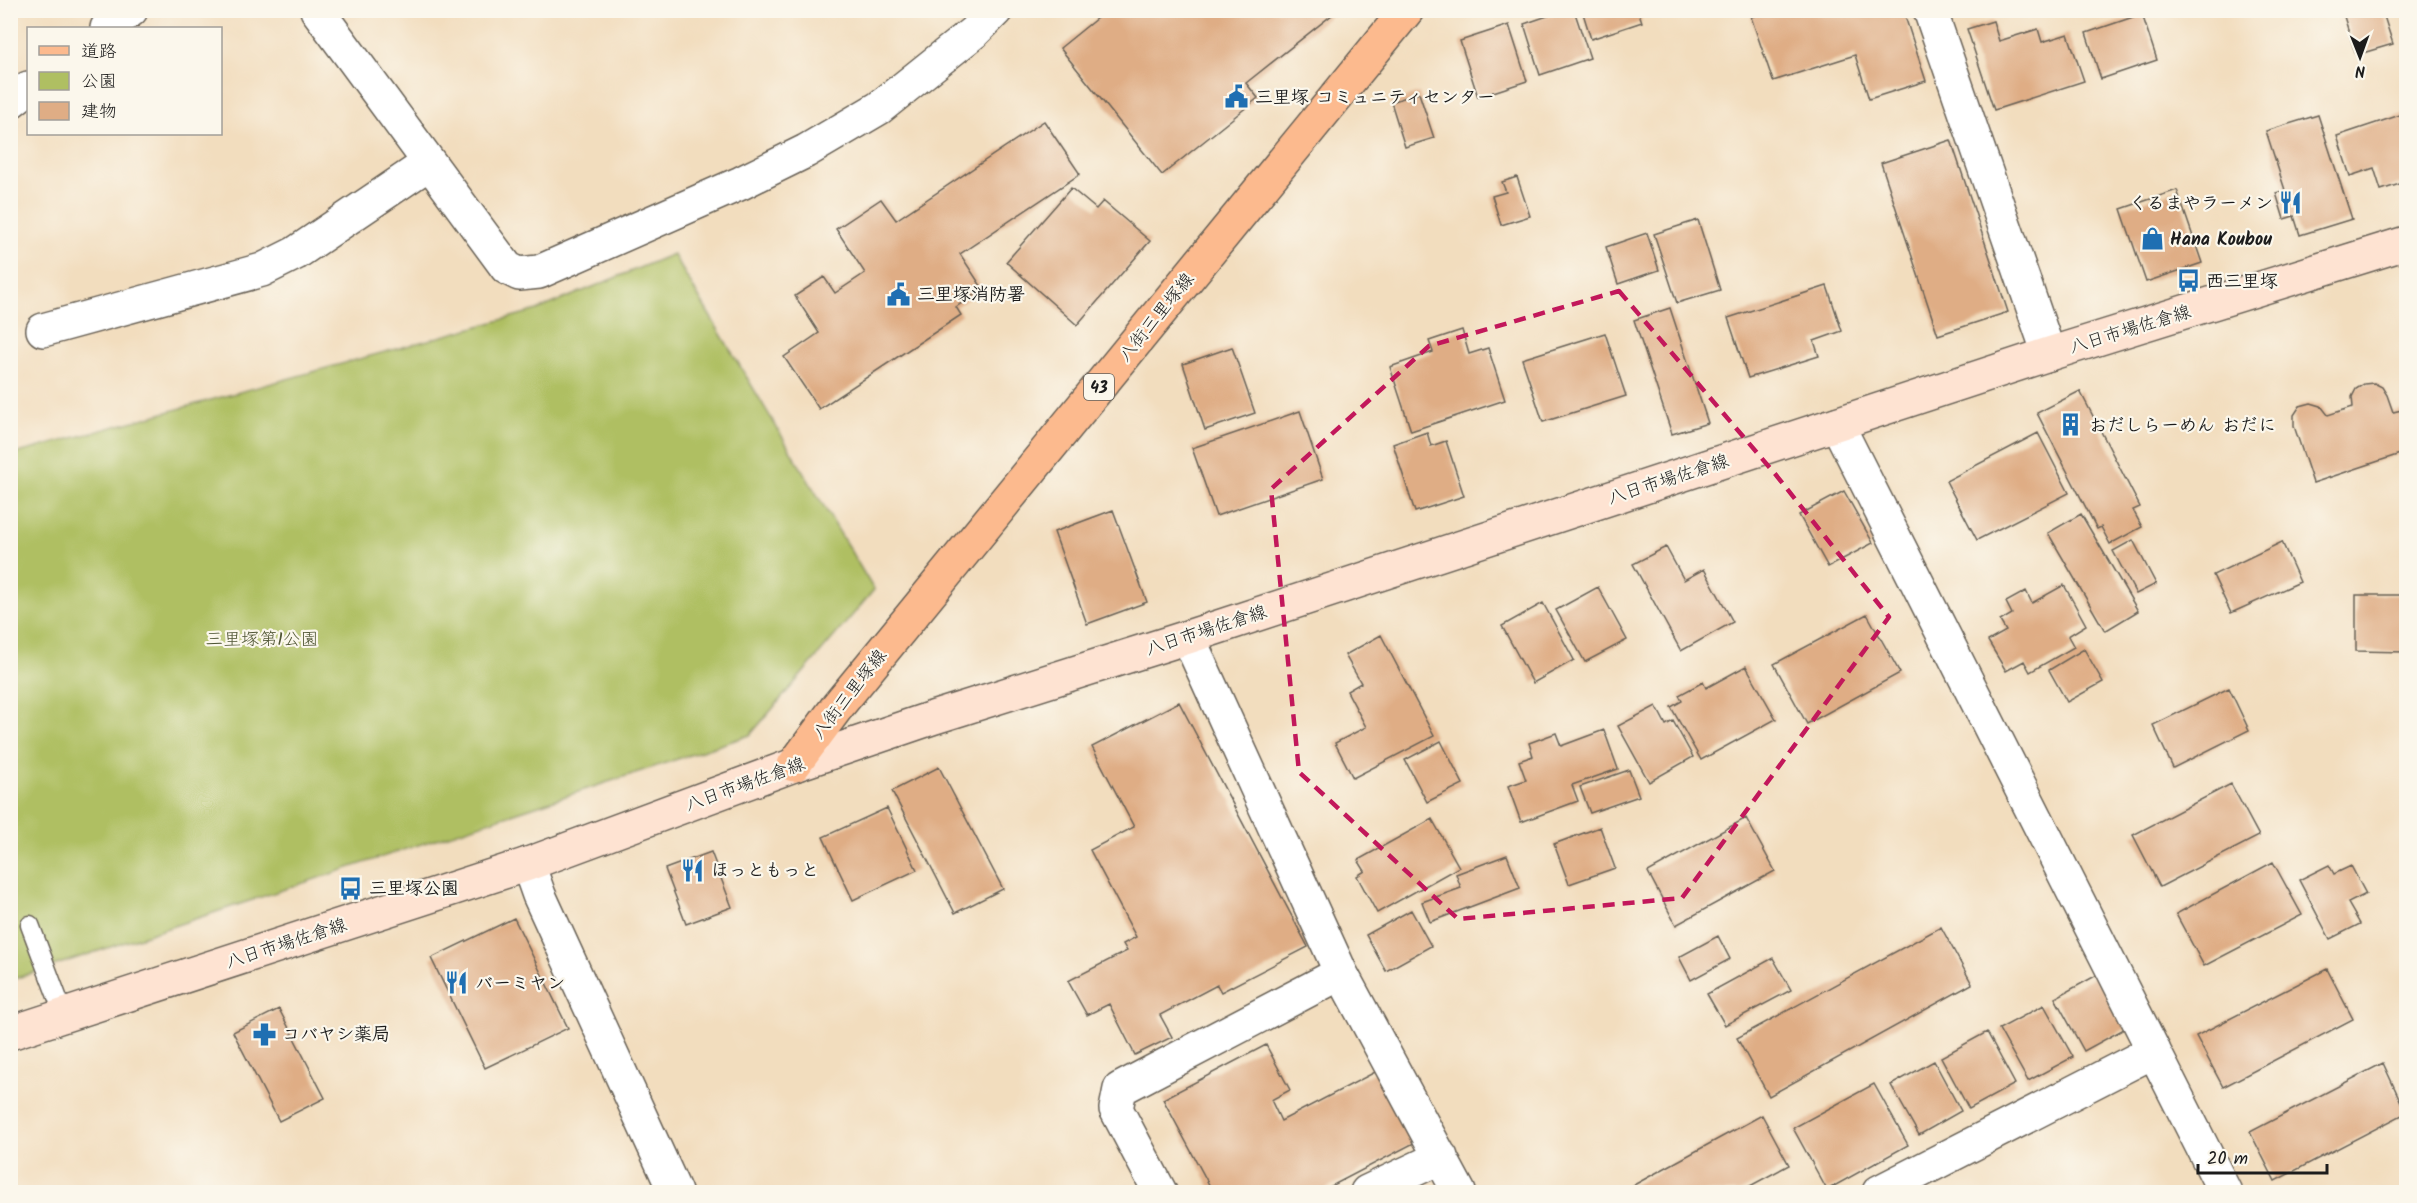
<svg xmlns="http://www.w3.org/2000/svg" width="2417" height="1203" font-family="Kalam,'Klee One',sans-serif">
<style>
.green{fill:#afbf62;stroke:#666e3f;stroke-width:1.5}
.building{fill:#dfad85}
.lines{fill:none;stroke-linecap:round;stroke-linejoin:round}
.service-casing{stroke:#676055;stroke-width:21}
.minor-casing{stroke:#676055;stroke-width:36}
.tertiary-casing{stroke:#676055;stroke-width:36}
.secondary-casing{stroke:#676055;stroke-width:36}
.primary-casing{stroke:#676055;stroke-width:36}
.service{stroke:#fff;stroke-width:18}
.minor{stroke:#fff;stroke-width:33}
.tertiary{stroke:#fff;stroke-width:33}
.secondary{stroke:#fee3d2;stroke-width:33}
.primary{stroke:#fcba8e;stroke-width:33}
.marked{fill:none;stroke:#c2185b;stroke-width:4.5;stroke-dasharray:12 8;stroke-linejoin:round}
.labels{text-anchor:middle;stroke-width:4.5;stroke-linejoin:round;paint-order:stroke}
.shield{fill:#fbf7ec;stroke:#5f5e5a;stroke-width:1.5}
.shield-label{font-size:16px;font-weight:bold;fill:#1c1c1c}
.poi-label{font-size:18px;font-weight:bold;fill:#1c1c1c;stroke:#fbf7ec;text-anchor:start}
.street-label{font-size:18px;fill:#1c1c1c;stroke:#fbf7ec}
.park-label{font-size:18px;fill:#4f5534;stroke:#fbf7ec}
</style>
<rect width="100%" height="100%" fill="#fbf7ec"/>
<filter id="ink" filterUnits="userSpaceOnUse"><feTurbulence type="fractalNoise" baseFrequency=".0167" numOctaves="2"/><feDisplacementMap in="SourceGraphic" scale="12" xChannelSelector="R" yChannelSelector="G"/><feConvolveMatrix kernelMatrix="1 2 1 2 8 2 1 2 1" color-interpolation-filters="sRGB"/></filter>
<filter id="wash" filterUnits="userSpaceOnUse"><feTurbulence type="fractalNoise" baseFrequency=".008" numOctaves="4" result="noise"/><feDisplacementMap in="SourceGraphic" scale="24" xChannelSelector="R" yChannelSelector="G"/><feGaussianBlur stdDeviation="1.35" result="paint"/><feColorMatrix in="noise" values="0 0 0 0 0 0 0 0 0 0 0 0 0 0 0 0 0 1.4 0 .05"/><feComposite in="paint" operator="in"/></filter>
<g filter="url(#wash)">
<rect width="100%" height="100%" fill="#f2ddbe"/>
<!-- green -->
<path class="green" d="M673,254L874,590L750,735L11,980V455L537,310Z"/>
<g id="blocks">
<!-- building -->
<path class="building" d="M1107,10H1330L1333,14L1246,83L1258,98L1162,175L1060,48Z
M1565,10H1574L1590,58L1540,75L1524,24Z
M1582,10H1638L1642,22L1591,39Z
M1771,10H1903L1926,81L1869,99L1855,55L1773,81L1751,17Z
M2342,10H2382L2393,44L2356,55Z
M2142,14L2157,60L2101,79L2086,33Z
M1993,21L1999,41L2038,29L2042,42L2068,34L2084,81L1994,110L1967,29Z
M1509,25L1527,81L1478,97L1460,41Z
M1419,93L1434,138L1405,147L1391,102Z
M2406,113V182L2381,190L2374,168L2350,176L2337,136Z
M2318,115L2352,219L2300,235L2294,216L2284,219L2276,193L2285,190L2266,131Z
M1044,121L1080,174L960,254L983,289L956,307L961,315L819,409L784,357L819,333L795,296L824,277L835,293L865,273L836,229L881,199L896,220Z
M1951,140L2008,312L1938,335L1881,163Z
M1517,177L1530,216L1501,225L1492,196L1506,192L1502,182Z
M1071,188L1096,209L1103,201L1150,241L1077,325L1006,262Z
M2177,190L2202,263L2146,282L2121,209Z
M1698,220L1720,290L1677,303L1654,234Z
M1647,233L1659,270L1618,284L1606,247Z
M1827,286L1842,331L1814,341L1819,356L1748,378L1728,318Z
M1670,308L1708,423L1672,434L1634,320Z
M1462,330L1469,354L1488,348L1505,400L1411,431L1390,367L1433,352L1429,341Z
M1605,333L1626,396L1543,422L1522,359Z
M1232,347L1255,413L1205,430L1183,364Z
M2374,383L2382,387L2387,395L2393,412L2406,409V435L2401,437L2406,452L2313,483L2294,426V415L2300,406L2311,403L2321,406L2328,415L2353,407L2352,397L2356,389L2364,384Z
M2080,391L2140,507L2133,510L2142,527L2110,544L2101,527L2097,529L2037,413Z
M1300,411L1323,479L1216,516L1192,448Z
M1427,432L1431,446L1446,441L1464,496L1415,512L1393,444Z
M2038,433L2069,493L1977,540L1946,481Z
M1844,491L1873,543L1828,567L1799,515Z
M1113,510L1147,602L1087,624L1054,532Z
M2081,514L2138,611L2105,631L2048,533Z
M2133,540L2156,584L2136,594L2113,551Z
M2282,542L2300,582L2231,613L2213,575Z
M1666,547L1684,580L1704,569L1733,622L1681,651L1633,564Z
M2064,585L2086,625L2068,636L2074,647L2030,672L2024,661L2006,671L1988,641L2006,631L2000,621L2012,614L2006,602L2026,591L2032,603Z
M1598,587L1627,640L1585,662L1556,610Z
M2356,595H2406V652L2356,651Z
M1543,603L1574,660L1533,683L1502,626Z
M1867,614L1900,673L1807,724L1774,664Z
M1381,635L1434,736L1353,778L1335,743L1366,727L1347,691L1361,683L1345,655Z
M2084,649L2103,682L2067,702L2049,670Z
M1746,666L1776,719L1701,760L1671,707L1682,701L1679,695L1703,682L1706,688Z
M2229,688L2249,730L2173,768L2153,725Z
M1179,702L1308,947L1221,992L1217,985L1160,1015L1172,1037L1135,1055L1109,1004L1087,1015L1068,981L1127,951L1123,944L1136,937L1090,850L1134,827L1092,747Z
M1656,706L1666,725L1673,721L1693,757L1649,782L1618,726Z
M1604,730L1618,769L1572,785L1578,801L1521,822L1508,786L1526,780L1519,761L1533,756L1529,743L1556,733L1561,746Z
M1441,741L1463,784L1427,802L1405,760Z
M939,767L1003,889L955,913L892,791Z
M1629,770L1639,796L1590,813L1580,787Z
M2231,784L2259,836L2160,887L2133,835Z
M887,808L917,870L853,900L823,837Z
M1746,818L1775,871L1676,925L1648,872Z
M1432,819L1459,867L1377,913L1357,876L1365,871L1358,860Z
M1600,827L1615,868L1569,884L1554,844Z
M711,852L732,907L686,924L665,869Z
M1507,855L1520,888L1430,922L1422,902L1461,888L1456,874Z
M2273,862L2302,915L2204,966L2176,914Z
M2329,865L2334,874L2351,866L2366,894L2348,903L2360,924L2330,939L2299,880Z
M1411,910L1431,946L1386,971L1366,935Z
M514,918L568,1028L485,1068L431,958Z
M1941,927L1972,984L1769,1096L1737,1038Z
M1718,936L1730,959L1691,980L1679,957Z
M1773,958L1791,990L1725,1025L1707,994Z
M2327,969L2353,1019L2223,1087L2196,1036Z
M2097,975L2126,1028L2084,1051L2055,998Z
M2044,1005L2073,1057L2028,1081L1999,1029Z
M279,1009L325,1098L279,1121L233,1032Z
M1987,1032L2015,1084L1969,1109L1941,1057Z
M1266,1045L1290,1090L1271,1100L1281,1121L1379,1070L1416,1142L1320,1192H1213L1163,1099Z
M1934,1061L1961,1111L1919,1135L1891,1085Z
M2383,1063L2406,1113L2275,1181L2250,1132Z
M1874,1084L1908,1145L1827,1190L1793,1128Z
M1762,1115L1789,1165L1739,1192H1621Z"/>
</g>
</g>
<g filter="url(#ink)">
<use href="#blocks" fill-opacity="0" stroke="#676055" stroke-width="1.5"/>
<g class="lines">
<defs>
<path id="service" d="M30,925L64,1015"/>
<path id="minor" d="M317,10L507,268L519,274L539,272L741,183L806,151L879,108L974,32L996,10
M1930,10L2049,354
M107,28L131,10
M10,102L28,88
M43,330L262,270L296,253L429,163
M1837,424L2225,1192
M1188,637L1341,973L1459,1192
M1160,1192L1116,1109L1120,1089L1341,973
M1367,1192L1441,1157
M1879,1192L2154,1051"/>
<path id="tertiary" d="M528,864L539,895L675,1192"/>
<path id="secondary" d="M10,1033L528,864L794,765L932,718L1188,637L2049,354L2406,243"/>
<path id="primary" d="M794,765L837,707L1407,10"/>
</defs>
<!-- service casing -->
<use href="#service" class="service-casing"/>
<!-- minor casing -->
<use href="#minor" class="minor-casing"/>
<!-- tertiary casing -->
<use href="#tertiary" class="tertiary-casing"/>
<!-- secondary casing -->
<use href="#secondary" class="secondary-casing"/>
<!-- primary casing -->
<use href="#primary" class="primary-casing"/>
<!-- service -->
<use href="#service" class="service"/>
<!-- minor -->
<use href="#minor" class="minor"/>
<!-- tertiary -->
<use href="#tertiary" class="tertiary"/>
<!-- secondary -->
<use href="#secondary" class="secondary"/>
<!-- primary -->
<use href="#primary" class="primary"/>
</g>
</g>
<!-- marked area -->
<path class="marked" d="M1619,291L1776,475L1889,617L1682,898L1458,919L1299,772L1271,489L1429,346Z"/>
<!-- icons -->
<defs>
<symbol id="civic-bare" viewBox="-9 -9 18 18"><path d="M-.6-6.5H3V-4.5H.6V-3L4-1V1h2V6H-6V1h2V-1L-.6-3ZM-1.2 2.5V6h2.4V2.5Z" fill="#1f6fb2" stroke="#fbf7ec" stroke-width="2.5" paint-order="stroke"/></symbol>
<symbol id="restaurant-bare" viewBox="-9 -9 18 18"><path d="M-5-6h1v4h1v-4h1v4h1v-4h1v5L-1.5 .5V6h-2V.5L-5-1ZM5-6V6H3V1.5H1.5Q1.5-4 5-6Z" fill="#1f6fb2" stroke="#fbf7ec" stroke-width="2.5" paint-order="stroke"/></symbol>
<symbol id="shop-bare" viewBox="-9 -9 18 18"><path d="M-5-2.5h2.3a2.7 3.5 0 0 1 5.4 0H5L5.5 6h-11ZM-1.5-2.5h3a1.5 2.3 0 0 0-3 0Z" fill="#1f6fb2" stroke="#fbf7ec" stroke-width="2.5" paint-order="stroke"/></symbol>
<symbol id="bus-bare" viewBox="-9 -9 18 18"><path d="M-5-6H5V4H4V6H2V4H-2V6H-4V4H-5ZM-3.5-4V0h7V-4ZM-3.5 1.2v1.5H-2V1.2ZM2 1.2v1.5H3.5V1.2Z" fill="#1f6fb2" stroke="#fbf7ec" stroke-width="2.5" paint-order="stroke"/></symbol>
<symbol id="building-bare" viewBox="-9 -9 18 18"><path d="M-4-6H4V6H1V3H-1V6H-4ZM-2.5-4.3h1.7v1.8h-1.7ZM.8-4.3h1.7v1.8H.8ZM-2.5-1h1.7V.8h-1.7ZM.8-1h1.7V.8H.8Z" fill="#1f6fb2" stroke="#fbf7ec" stroke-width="2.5" paint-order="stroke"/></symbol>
<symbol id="pharmacy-bare" viewBox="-9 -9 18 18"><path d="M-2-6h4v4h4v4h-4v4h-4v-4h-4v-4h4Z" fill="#1f6fb2" stroke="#fbf7ec" stroke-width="2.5" paint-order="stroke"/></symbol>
</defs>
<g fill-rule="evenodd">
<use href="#civic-bare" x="1220" y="80" width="33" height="33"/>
<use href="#restaurant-bare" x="2274" y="186" width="33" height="33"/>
<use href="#shop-bare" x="2136" y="222" width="33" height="33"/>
<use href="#bus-bare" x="2172" y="264" width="33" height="33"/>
<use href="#civic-bare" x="882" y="278" width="33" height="33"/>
<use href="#building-bare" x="2054" y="408" width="33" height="33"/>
<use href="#restaurant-bare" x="676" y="854" width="33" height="33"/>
<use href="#bus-bare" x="334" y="872" width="33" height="33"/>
<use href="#restaurant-bare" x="440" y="966" width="33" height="33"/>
<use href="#pharmacy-bare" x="248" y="1018" width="33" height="33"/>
</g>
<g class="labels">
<!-- shield labels -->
<rect class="shield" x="1084" y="374" width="30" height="26" rx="4.5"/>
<g class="shield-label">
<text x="1099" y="393">43</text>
</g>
<!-- poi labels -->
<g class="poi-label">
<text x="1255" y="103">三里塚 コミュニティセンター</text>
<text x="2273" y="209" text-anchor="end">くるまやラーメン</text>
<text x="2170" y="245">Hana Koubou</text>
<text x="2206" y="287">西三里塚</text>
<text x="917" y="300">三里塚消防署</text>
<text x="2089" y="431">おだしらーめん おだに</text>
<text x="711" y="876">ほっともっと</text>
<text x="369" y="894">三里塚公園</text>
<text x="475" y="989">バーミヤン</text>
<text x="282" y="1040">コバヤシ薬局</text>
</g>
<!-- street labels -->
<g class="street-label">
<text transform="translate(1156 317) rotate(-51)" y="6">八街三里塚線</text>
<text transform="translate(2130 329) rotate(-17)" y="6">八日市場佐倉線</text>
<text transform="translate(1668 479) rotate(-18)" y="6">八日市場佐倉線</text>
<text transform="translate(1206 630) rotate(-18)" y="6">八日市場佐倉線</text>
<text transform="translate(849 694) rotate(-52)" y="6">八街三里塚線</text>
<text transform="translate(745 784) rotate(-20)" y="6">八日市場佐倉線</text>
<text transform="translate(286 943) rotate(-18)" y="6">八日市場佐倉線</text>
</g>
<!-- park labels -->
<g class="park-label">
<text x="262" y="645">三里塚第1公園</text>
</g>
</g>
<!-- margin -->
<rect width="2417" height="1203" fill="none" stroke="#fbf7ec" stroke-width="36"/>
<!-- legend -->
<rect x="27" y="27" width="195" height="108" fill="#fbf7ec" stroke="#a29f99" stroke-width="1.5"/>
<rect x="39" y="46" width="30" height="9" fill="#fcba8e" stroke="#a29f99" stroke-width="1.5"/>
<text x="81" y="57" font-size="18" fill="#1c1c1c">道路</text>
<rect x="39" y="72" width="30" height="18" fill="#afbf62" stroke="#a29f99" stroke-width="1.5"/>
<text x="81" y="87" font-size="18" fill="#1c1c1c">公園</text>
<rect x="39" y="102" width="30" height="18" fill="#dfad85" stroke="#a29f99" stroke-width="1.5"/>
<text x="81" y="117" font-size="18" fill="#1c1c1c">建物</text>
<!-- north arrow -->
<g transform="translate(2360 57) rotate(179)" stroke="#fbf7ec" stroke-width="4.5" paint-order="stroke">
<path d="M0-4.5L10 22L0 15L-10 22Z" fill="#1c1c1c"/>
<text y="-9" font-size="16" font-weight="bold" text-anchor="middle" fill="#1c1c1c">N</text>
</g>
<!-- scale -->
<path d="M2198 1164v9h129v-9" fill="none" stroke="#1c1c1c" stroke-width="3"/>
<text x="2207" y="1164" font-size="18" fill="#1c1c1c" stroke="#fbf7ec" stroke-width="4.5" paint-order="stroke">20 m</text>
</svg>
